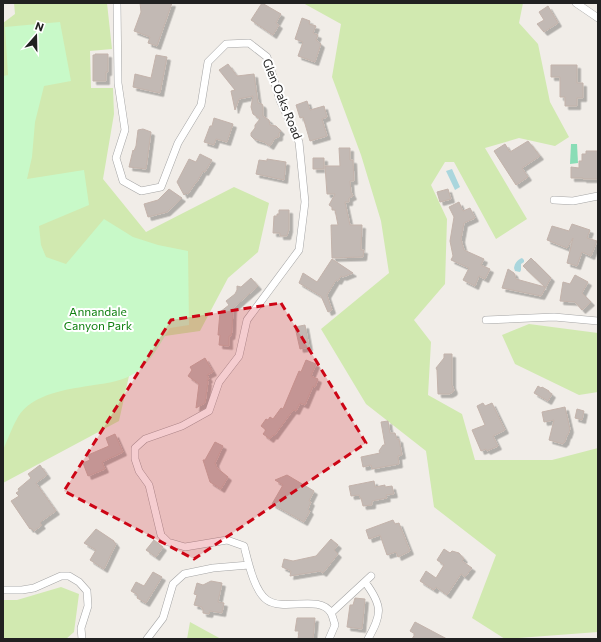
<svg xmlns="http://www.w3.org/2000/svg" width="601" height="642" font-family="Commissioner,sans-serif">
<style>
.grass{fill:#d1e9b0}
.park{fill:#c8f9c8}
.pitch{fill:#89ddb6}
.water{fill:#aad6dd}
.building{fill:#c2b9b4;stroke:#c3b3ab;filter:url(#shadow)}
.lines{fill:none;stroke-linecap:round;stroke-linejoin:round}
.street-casing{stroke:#a5a5a5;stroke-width:8}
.street{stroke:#fff;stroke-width:7}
.marked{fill:#cd0515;fill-opacity:0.2;stroke:#cd0515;stroke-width:3;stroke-dasharray:8 5;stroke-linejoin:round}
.labels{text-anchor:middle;stroke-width:4;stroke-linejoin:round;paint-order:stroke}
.street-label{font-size:12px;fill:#212121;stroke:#fff}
.park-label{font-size:12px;fill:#0f7f0f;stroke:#fff}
</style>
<defs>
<filter id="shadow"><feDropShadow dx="3.5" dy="3.5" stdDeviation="0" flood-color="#0004"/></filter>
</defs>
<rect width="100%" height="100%" fill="#f1ede8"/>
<!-- grass -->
<path class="grass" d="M14,3H107L112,49L90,51L91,88H113L114,114L103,179L146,232L234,187L269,203L258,252L228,278L200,331L137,340L119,421L3,483V23L15,14Z
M303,3H523L519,23L538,44L550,102L569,137L555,146L519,138L485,148L527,219L496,239L454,162H445L431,185L447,219L445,284L414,320L431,342L428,395L462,414L475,460H552L598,448V632L505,639L472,618L496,555L434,507L426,451L366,404L321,329L389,273L381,221L361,155L332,77L341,24Z
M529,324L598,333V392L579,395L515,364L502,335Z
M61,587L79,594L74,632L66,639H3V600H17Z
M190,622L221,639H187Z"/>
<!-- park -->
<path class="park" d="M60,22L71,81L44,86L35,122L32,157L27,179L84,170L89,205L39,226L41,245L46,257L66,264L104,219L133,237L158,245L188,251L189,325L170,328C160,343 151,363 135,373C123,381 108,383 94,385C70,389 32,393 18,417C12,427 8,439 3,450V76L8,75L5,27Z"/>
<!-- pitch -->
<path class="pitch" d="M571,144H577L578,163L570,164Z"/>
<!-- water -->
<path class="water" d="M452,169L460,187L455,190L446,171Z
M522,258L524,260V262L521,264V270L520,272L515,271L514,268C515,263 517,260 522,258Z"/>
<!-- building -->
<path class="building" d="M140,3H172L157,46L148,43L150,37L134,31L141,12Z
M262,3L281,14L276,23L279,25L273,35L251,20Z
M548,6L558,23L544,32L537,24L544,20L539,12Z
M302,18L310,21L309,24L316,26L313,33L318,35L316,40L321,44L315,62L298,56L303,42L295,39Z
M95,54H108V72H106V81H93V55H95Z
M156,55L167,57L160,93L133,87L135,74L151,78Z
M228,64L237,76L254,74L258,103L262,104L263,106V116L269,120L270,125L276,126L281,131L279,133V137L275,138L270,146L264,142L254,139L251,136V133L255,128V125L260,119L253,114L251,107L253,96L239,99L235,110L231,91L235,90L219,70Z
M551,65H577V83H583V98H577V106H565V97H560V77H551Z
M307,101L310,110L324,106L327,117L322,119L327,136L310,141L303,117L300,118L296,105Z
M214,118L233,124L227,142L216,139L214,145L204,142L210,126H212Z
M143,129L151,132L146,169L129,167L133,150L134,151L136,146L138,130Z
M528,141L540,156L522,168L528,177L516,185L494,151L505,144L510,152Z
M339,148H350V160H353L354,181H350L351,192L353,196L349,198V202H345L350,225H362L361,250H364L363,257L332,258L331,225H338L335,210H332V207L329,205L335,194H327L325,166H340Z
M586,151H598V179H583V178H571V167L579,168V161H582V154H586Z
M200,154L212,160L205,172L203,171L197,182H196L188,194L186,193L184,195L177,182L189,159L196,162Z
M313,158H324V169H313Z
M267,159L286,162L284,180L256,174L259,160L267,161Z
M169,189L182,198L167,212L148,217L144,204L158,200Z
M448,189L451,199L440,202L437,192Z
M459,202L463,211L470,208L475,218L464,223L461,239L464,250L484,259L481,265L490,269L485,279L479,276L475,286L463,280L469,268L451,260L453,256L450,241L454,217L449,207Z
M279,210H289V229L287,236H280V233H273L274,216H277V214H279Z
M572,224L590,230L587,238L597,241L591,256L582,252L577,266L567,263L573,238L567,248L547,240L552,226L569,231Z
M531,258L551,278L541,296L502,288L508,269L514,273L516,279L545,287L523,266Z
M332,259L353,273L343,277L341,276L338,281L336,280L327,295L332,310L328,312L321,296L299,283L303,273L317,282Z
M575,275L588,282L582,293L591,302L582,310L575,302L560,301L563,282L570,284Z
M251,278L258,286L233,308L232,331L231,336H229V346L219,345L220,335H218L220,312L229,305L226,301L235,294L237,290V286L241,287Z
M305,325L309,347L300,349L295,327Z
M444,354H452V385L454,390L453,392L449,394H438L437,370L436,368L444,358Z
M205,358L213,372L207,375L209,379L207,380L208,382L205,403L196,408L199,384L188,376L192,370L190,367Z
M306,360L316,364L311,376L318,379L315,387L313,386L305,405L300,403L296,411L293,410L274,436L273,435L270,439L263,434L266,430L261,426L266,419L268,420L270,417L273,419L281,408L283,409L299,371L301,372Z
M538,386L541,388L542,387L549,391V392L552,394L548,401L534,393Z
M483,403L485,406L492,403L505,430L493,436L498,446L487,451L486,449L481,451L472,430L485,425L477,406Z
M565,407L570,429L568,435H567L565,442H564L563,444L549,440L554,420L544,422L542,412Z
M577,409L584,411L582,420L575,418Z
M388,421L390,433H395L397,439H399L402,455L398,456L399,464L372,469L371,465L363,467L361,457L380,453L379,451L383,445H385L381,422Z
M115,434L123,452L102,462L105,469L88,476L83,463L90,460L88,455L109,446L106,438Z
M215,442L223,446L215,463L217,468L228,477L221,489L210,482L203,460H205Z
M40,465L47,475L36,483L56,511L43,520L40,523L42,525L34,531L31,528L30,529L11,501L19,496L16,493L19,491L18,489L31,478L28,474Z
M287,475L314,491L309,501L311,502L308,509L310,511L304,522L272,504L283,485L275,480Z
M374,481L375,487L385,485V487L392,486L394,494L386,495L387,498L372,501V505L363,506L361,498H360L359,495L351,496L349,486Z
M393,520L395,524L399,523L410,551L398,557L396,552L387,555L380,535L369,539L366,530Z
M96,529L114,541V542L116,544L104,569L90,560L96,550L84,543Z
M331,539L338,545L334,550L338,554L323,573L320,571L290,576L291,571L282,567L284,559L293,561L316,556Z
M154,540L163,547L156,557L146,550Z
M444,549L450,553L452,551L459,553L464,559L462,561L472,568L465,577L461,574L447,595L436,587L434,590L420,581L426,571L436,578L444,565L437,560Z
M153,572L162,577L146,603L137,598L138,595L131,591L136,582L144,586Z
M211,581L222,583L218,602L224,603L222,613L210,611L209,614L203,613V609H202V607L194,605L197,595L194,594L197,583L203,585Z
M355,598L365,599L362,629L347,627L350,605H353Z
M297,618H315L313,639H298L299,631H295Z
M415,622L447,639H412L415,634L410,631Z"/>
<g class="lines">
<defs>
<path id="street" d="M117,3L118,83L125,130L116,158L123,181L141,191L161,187L178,143L201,105L208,62L226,44L249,43L267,57L280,100L299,142L305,202L299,250L247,320L239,356L219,382L209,411L182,426L145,439L135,448V459L139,471L149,485L161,535L168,542L185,547L227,540L244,546C248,561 254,591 267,600C284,612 320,594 331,613C333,617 334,622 335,625L329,639
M576,3L598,18
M554,200L573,201L598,196
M486,320L554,317L598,321
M365,582C383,606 382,614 368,639
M3,590H22L34,588L61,576H69L79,582L87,591L88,606L81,628L82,639
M331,613L371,576
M147,639L163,618L173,584L184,574L213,568L249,565"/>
</defs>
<!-- street casing -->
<use href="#street" class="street-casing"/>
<!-- street -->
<use href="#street" class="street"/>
</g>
<!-- marked area -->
<path class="marked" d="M281,303L366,443L194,559L64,491L171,320Z"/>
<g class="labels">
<!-- street labels -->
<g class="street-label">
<text transform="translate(282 99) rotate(68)" y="4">Glen Oaks Road</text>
</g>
<!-- park labels -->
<g class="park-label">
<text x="98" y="316">Annandale<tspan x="98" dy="14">Canyon Park</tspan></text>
</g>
</g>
<!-- border -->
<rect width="601" height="642" fill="none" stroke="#212121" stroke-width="8"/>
<!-- north arrow -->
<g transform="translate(36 36) rotate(20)" stroke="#ffffff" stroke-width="3" paint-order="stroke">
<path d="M0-3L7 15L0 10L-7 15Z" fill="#212121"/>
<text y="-6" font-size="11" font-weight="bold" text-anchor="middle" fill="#212121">N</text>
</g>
</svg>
